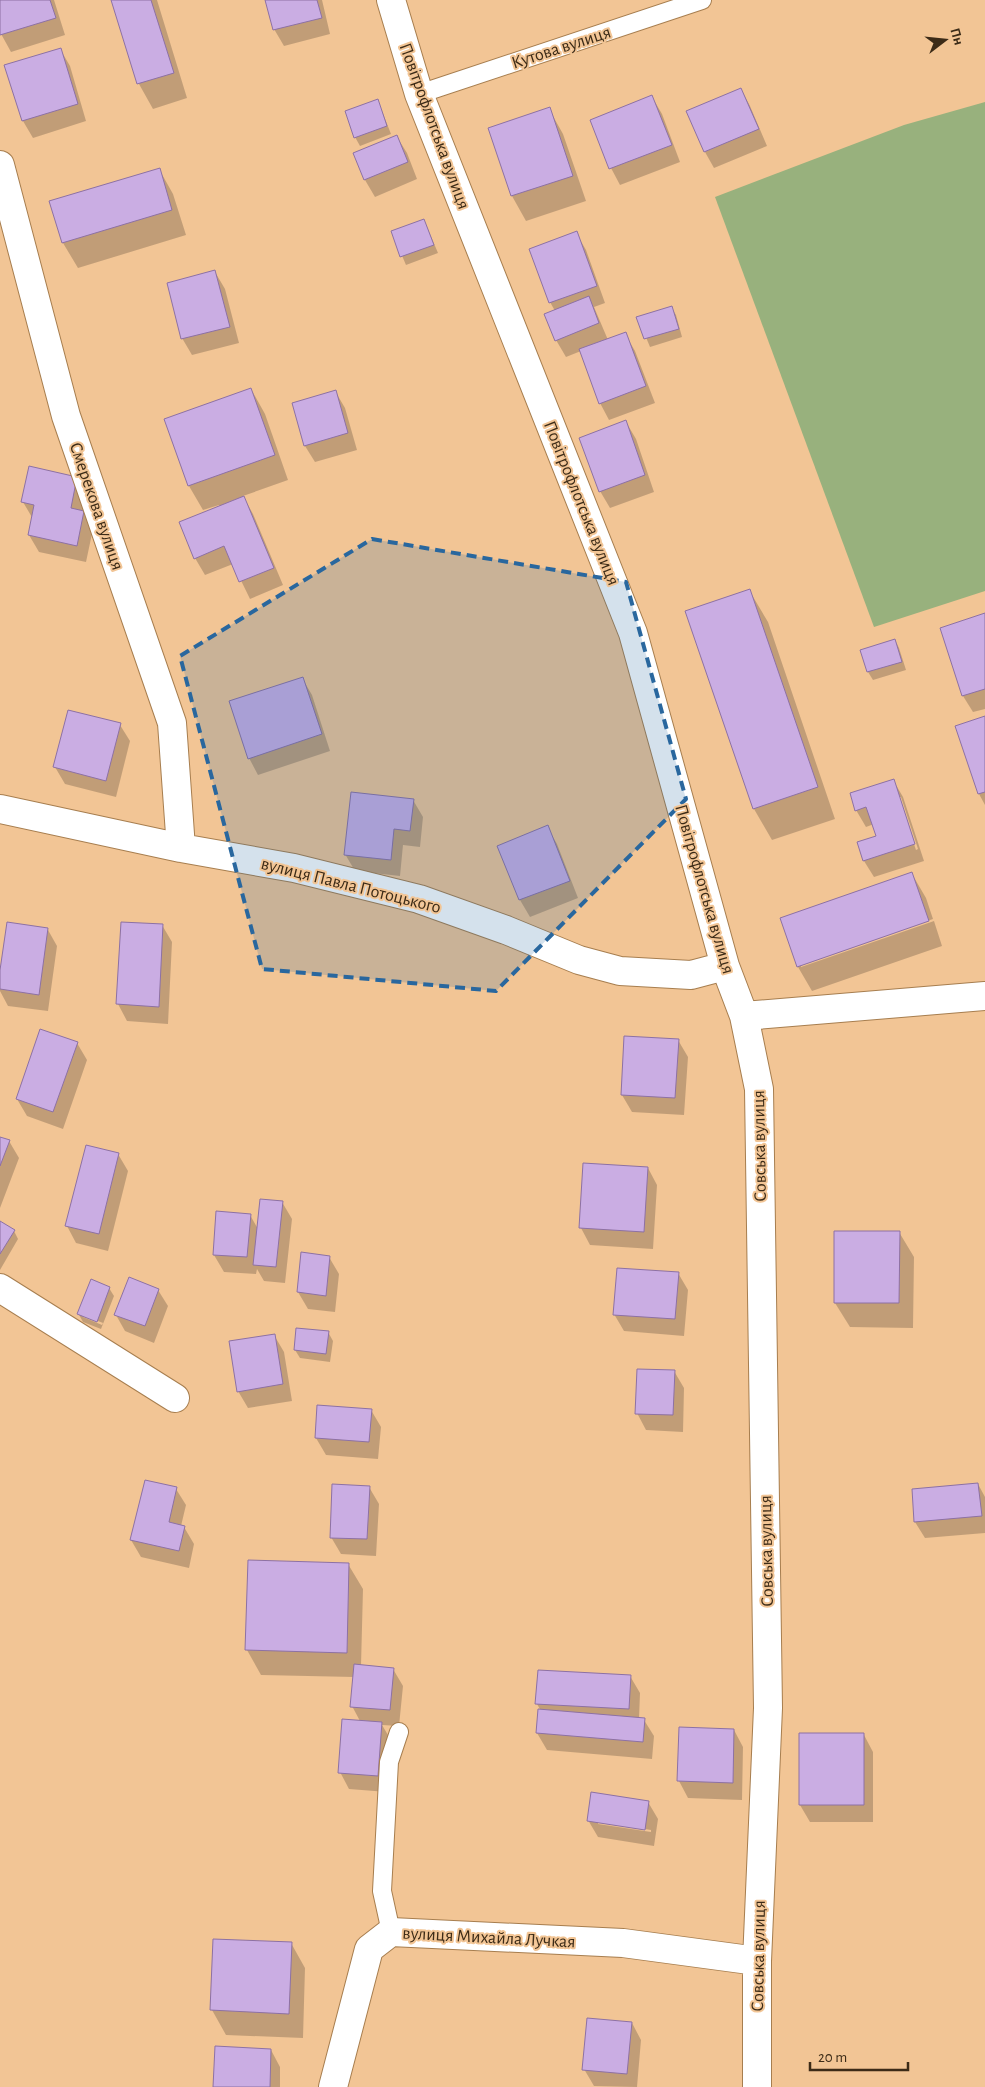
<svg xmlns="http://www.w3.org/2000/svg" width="985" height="2087" font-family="'Alegreya Sans',sans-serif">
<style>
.green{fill:#98b17d}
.shadow{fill:#0003;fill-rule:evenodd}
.building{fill:#caade3;stroke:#8d71a4}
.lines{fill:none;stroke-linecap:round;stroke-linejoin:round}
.service-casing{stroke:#a77e4f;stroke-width:20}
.minor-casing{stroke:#a77e4f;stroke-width:30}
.service{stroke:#fff;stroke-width:18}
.minor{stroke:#fff;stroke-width:28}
.marked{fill:#29679e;fill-opacity:0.2;stroke:#29679e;stroke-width:4;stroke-dasharray:10 6;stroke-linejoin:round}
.labels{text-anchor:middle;stroke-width:4;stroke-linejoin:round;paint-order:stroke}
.street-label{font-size:18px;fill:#3c2b17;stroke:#f2c595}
</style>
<rect width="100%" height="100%" fill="#f2c595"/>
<!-- green -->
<path class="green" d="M985,102V591L874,627L715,197L904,125Z"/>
<!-- shadow -->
<path class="shadow" d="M0,0H54L65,35L11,52L0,32Z
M112,0H157L187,98L153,109L139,84Z
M267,0H322L330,34L284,46L274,29Z
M60,49L70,66L86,121L33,138L23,121L6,66Z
M741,89L750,106L767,146L714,168L705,152Z
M652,97L662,114L680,162L620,185L611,168Z
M378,101L391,134L360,146L355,137Z
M549,109L563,134L586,201L526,221L512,196L489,129Z
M397,137L407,153L417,179L375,197L365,180L354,154Z
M159,169L173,194L186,235L78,268L63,243L51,202Z
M424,220L438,253L406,265L392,232Z
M576,233L586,250L605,303L594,307L608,340L625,334L635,351L655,403L609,420L600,403L581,351L566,357L556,340L555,311L550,302Z
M215,272L225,289L239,343L192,355L182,338Z
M671,307L676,315L682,337L650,347L638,318Z
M251,389L265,414L288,480L243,496L253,514L283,585L250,599L233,564L205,575L195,558L220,507L219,505L203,510L189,486L165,420Z
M335,391L345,408L357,450L315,462L305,446Z
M626,422L636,439L654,492L610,508L600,491Z
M77,478L86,495L83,512L93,529L86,562L39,552L29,535L33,519L23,502Z
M749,590L768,622L835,819L772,840L754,809L686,612Z
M985,614V709L973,712L963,696L942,629Z
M895,640L899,648L906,670L873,680L868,672L862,650Z
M302,678L312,695L330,751L258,775L249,758Z
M985,717V805L979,794L956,727Z
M120,725L130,741L116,797L65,784L55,767Z
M893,780L903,797L924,861L874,877L864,861L877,836L874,824L866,827L856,810ZM898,797H901L918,849L916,850Z
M413,800L423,817L420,847L403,845L400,876L355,871L345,854Z
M547,827L557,844L578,898L530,917L520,900L499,846Z
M912,874L926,898L933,919L801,964V967L934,921L942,946L812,991L798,967Z
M122,923L162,925L172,942L168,1024L127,1021L118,1004Z
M48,930L57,946L48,1011L8,1006L0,991V979Z
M678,1040L688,1057L684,1115L632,1112L622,1095Z
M77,1043L87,1060L63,1129L27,1116L17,1099Z
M0,1138L9,1141L19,1158L0,1208Z
M118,1154L128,1171L108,1251L76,1243L67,1226Z
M648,1168L657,1185L653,1249L590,1245L581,1228Z
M282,1202L292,1219L285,1283L264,1281L257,1269L256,1274L224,1272L214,1255L250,1215L258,1229Z
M0,1223L14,1231L18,1239L0,1270Z
M899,1232L914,1257L913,1328L850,1327L835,1303Z
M302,1254L329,1257L339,1274L335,1312L308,1309L298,1292Z
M678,1273L688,1290L684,1336L624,1331L614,1314Z
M109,1288L114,1296L101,1329L83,1322L78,1313ZM83,1315L103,1323L102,1325L83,1317Z
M158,1290L168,1306L154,1343L125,1331L116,1315Z
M328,1332L333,1341L330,1362L300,1358L295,1350Z
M274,1335L284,1352L292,1401L248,1408L238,1391Z
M674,1371L684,1388L683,1432L646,1430L637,1413Z
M318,1406L371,1410L381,1427L378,1459L326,1455L316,1438Z
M978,1484L985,1497V1533L925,1538L915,1522Z
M369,1487L379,1504L376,1556L341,1554L331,1537Z
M176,1489L186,1505L181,1526L184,1527L194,1544L189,1568L141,1557L131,1540Z
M348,1564L363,1589L361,1666L393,1669L403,1686L399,1726L382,1725L391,1740L387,1792L349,1789L340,1772L360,1721L352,1706L354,1677L261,1675L247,1650Z
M630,1676L640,1693L639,1719L644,1720L654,1736L652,1759L547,1750L537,1733L539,1711H541L537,1704Z
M734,1730L743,1747L742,1800L688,1798L679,1781Z
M864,1735L873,1752V1822H810L800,1805Z
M648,1802L658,1819L654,1846L598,1837L588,1820ZM598,1821L651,1830V1832L598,1824Z
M214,1940L291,1943L305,1968L303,2038L226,2035L212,2010Z
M632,2023L641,2040L637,2087L594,2086L584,2069Z
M271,2050L280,2067V2087H214Z"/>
<!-- building -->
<path class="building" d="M0,0H50L56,18L0,35Z
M111,0H151L174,73L137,84Z
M265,0H317L322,18L273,30Z
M61,48L78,104L22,121L4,65Z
M741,88L759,129L704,152L686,111Z
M652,95L672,145L609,169L590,120Z
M378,99L387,126L354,138L345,111Z
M550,107L573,176L511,196L488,128Z
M397,135L408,162L364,180L353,153Z
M160,168L172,210L62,243L49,201Z
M424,219L434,245L400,257L391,231Z
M577,231L597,286L549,303L529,249Z
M215,270L230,327L181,339L167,283Z
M589,296L599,323L555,341L544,314Z
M672,306L679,329L644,339L636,317Z
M626,332L646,386L599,404L579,349Z
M251,388L275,455L188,486L164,419Z
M336,390L348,433L304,446L292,403Z
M626,420L645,475L599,492L579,438Z
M29,466L77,477L71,508L84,511L77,546L28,535L34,505L21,502Z
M244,496L274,568L239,582L224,546L194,559L179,522Z
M750,589L818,787L753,809L685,611Z
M985,613V689L962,696L940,628Z
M895,639L902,662L867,672L860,650Z
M303,677L322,734L248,759L229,701Z
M68,710L121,723L106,781L53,767Z
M985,716V792L978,794L955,726Z
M894,779L915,844L863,861L857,842L876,836L866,807L855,811L850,793Z
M351,792L414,799L410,831L394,829L391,860L344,855Z
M548,825L570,881L519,900L497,846Z
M912,872L929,921L797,967L780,918Z
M7,922L48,928L39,995L0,989V970Z
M121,922L163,924L159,1007L116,1004Z
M40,1029L78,1042L53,1112L16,1099Z
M624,1036L679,1039L675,1098L621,1095Z
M0,1137L10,1140L0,1166Z
M86,1145L119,1153L99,1234L65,1226Z
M583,1163L648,1167L644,1232L579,1228Z
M260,1199L283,1201L276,1267L253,1265Z
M216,1211L251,1214L247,1257L213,1255Z
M0,1221L15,1230L0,1254Z
M834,1231H900L899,1303H834Z
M301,1252L330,1256L326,1296L297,1292Z
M617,1268L679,1272L675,1319L613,1315Z
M129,1277L159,1289L145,1326L114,1315Z
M91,1279L110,1287L97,1322L77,1314Z
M296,1328L329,1331L326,1354L294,1350Z
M275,1334L283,1384L237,1392L229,1341Z
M637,1369L675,1370L673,1415L635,1414Z
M317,1405L372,1409L369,1442L315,1438Z
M145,1480L177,1487L169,1522L185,1526L179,1551L130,1540Z
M978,1483L982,1516L914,1522L912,1489Z
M332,1484L370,1486L367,1539L330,1538Z
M248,1560L349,1563L347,1653L245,1650Z
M354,1664L394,1668L390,1710L350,1707Z
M538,1670L631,1675L629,1709L535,1704Z
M538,1709L645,1718L643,1742L536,1733Z
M342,1719L382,1722L378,1776L338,1773Z
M679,1727L734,1729L733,1783L677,1781Z
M799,1733H864V1805H799Z
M591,1792L649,1801L645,1830L587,1821Z
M213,1939L292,1942L289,2014L210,2010Z
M587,2018L632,2022L627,2074L582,2070Z
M215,2046L271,2049L270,2087H213Z"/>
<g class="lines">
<defs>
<path id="service" d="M419,94L702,0
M391,1932L382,1891L389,1762L399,1732"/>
<path id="minor" d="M391,0L419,94L633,633L725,966L744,1016L759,1089L768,1708L757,1961V2087
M0,165L66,416L172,723L181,848
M0,809L181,848L294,868L419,899L506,930L579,960L620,971L691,975L725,966
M744,1016L985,996
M0,1288L175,1398
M333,2087L369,1949L391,1932L623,1943L757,1961"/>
</defs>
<!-- service casing -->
<use href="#service" class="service-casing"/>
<!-- minor casing -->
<use href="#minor" class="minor-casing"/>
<!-- service -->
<use href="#service" class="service"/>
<!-- minor -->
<use href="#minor" class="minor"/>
</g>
<!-- marked area -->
<path class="marked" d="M372,539L626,582L686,799L496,991L262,969L180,656Z"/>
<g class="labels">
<!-- street labels -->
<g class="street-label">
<text transform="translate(561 47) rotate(-18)" y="6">Кутова вулиця</text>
<text transform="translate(435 126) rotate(70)" y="6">Повітрофлотська вулиця</text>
<text transform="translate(582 503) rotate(68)" y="6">Повітрофлотська вулиця</text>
<text transform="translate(97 506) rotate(71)" y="6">Смерекова вулиця</text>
<text transform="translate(351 885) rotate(14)" y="6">вулиця Павла Потоцького</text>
<text transform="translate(705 889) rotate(74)" y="6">Повітрофлотська вулиця</text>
<text transform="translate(759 1146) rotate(-91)" y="6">Совська вулиця</text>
<text transform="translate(766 1551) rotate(-91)" y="6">Совська вулиця</text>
<text transform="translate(489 1937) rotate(3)" y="6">вулиця Михайла Лучкая</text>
<text transform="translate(758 1956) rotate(-89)" y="6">Совська вулиця</text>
</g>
</g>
<!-- north arrow -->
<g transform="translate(945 40) rotate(74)" stroke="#f2c595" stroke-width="4" paint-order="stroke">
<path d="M0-4L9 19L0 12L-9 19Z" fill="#3c2b17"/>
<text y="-8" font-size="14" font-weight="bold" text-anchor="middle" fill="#3c2b17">Пн</text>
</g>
<!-- scale -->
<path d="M810 2062v8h98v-8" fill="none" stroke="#3c2b17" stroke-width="2.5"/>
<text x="818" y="2062" font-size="15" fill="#3c2b17" stroke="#f2c595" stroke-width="4" paint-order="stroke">20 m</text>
</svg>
